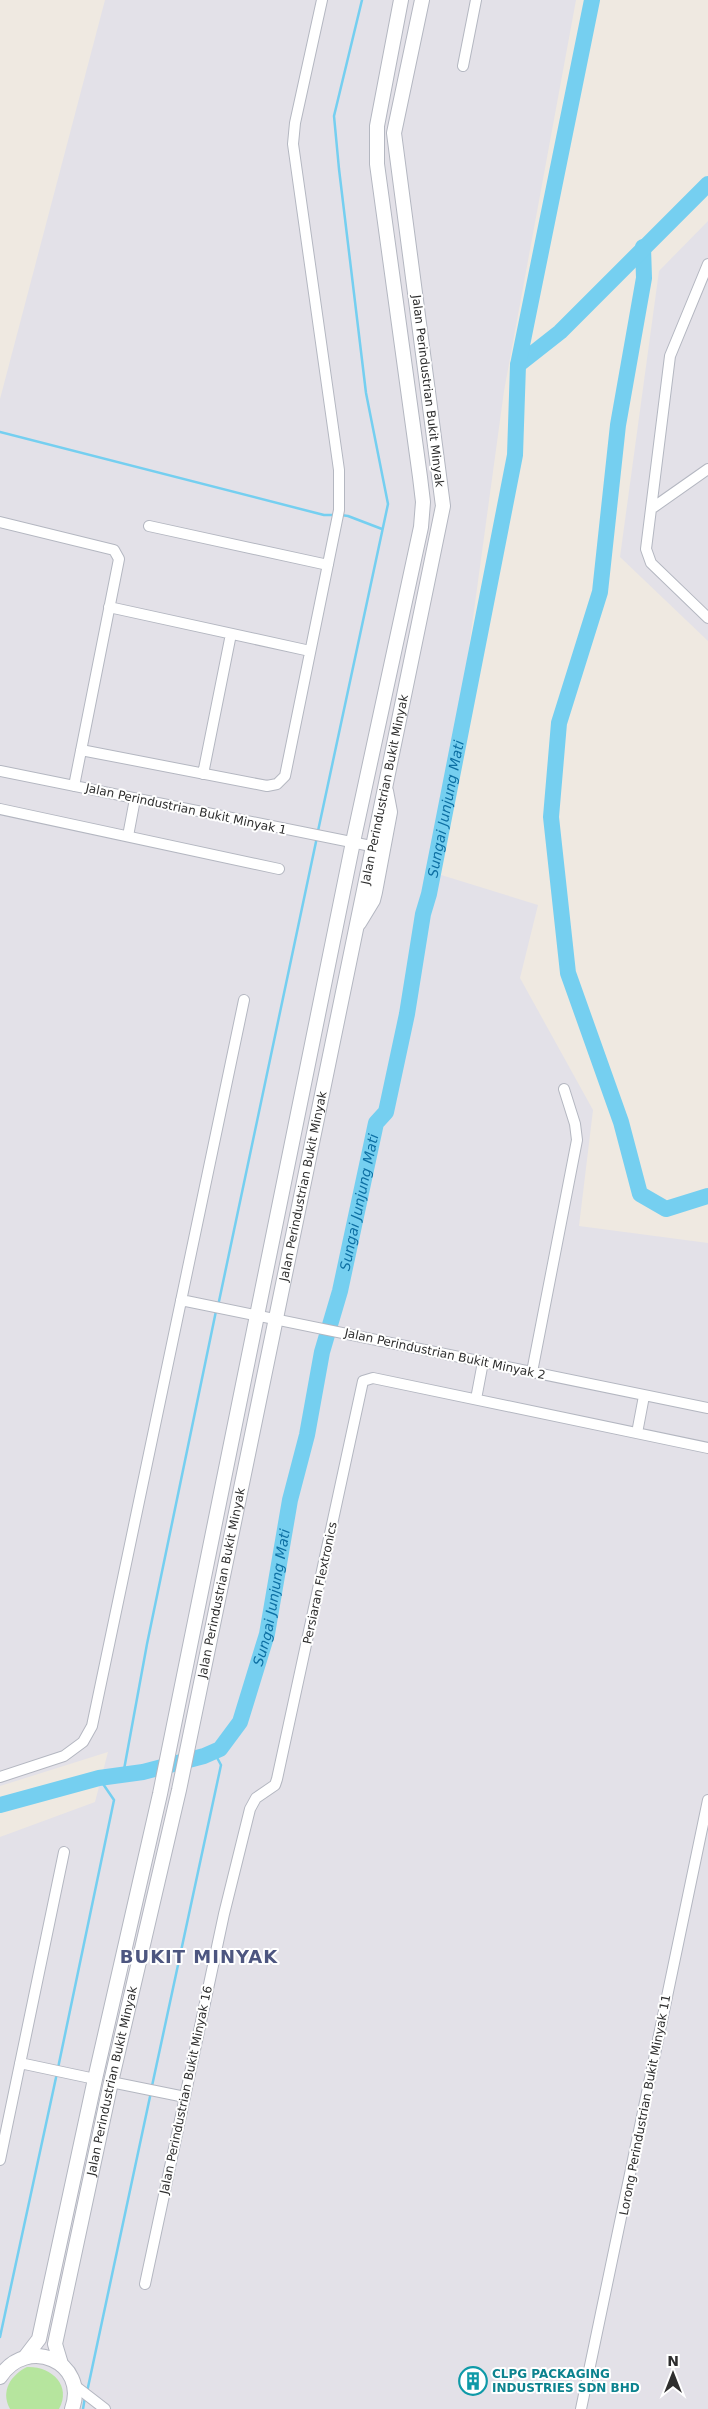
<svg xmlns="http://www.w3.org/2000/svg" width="708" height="2409" font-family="'DejaVu Sans',sans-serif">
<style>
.industrial{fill:#e3e1e8}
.green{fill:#b6e59e}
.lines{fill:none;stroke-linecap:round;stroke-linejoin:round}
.stream{stroke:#75cff0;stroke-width:2.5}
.river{stroke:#75cff0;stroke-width:16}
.street-casing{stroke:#b4b7c1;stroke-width:12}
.secondary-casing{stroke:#b4b7c1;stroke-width:16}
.street{stroke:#fff;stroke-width:10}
.secondary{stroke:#fff;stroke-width:14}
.labels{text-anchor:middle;stroke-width:4;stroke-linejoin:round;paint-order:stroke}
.street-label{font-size:12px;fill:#2e2e2e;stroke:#fff}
.culture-label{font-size:12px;font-weight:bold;fill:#0d838f;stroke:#fff;text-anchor:start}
.water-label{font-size:14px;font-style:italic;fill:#0d6fa3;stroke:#fff}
.district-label{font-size:18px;font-weight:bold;letter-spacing:1px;fill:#4d5680;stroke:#fff}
</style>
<rect width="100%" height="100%" fill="#efe9e1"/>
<!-- industrial -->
<path class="industrial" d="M105,0H576L504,391L438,874L538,905L520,978L593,1110L579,1226L708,1243V2409H0V1837L95,1802L108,1752L0,1786V399Z
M708,221V641L620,557L659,271Z"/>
<!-- green -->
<path class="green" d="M27,2367C51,2366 72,2385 59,2409H10C0,2391 11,2375 27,2367Z"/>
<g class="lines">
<!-- stream -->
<path class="stream" d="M0,432L324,515H336
M341,515L348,516L382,529
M318,831L388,504L366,393L339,169L334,116L362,0
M218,1306L317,837
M123,1775L147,1644L216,1311
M58,2068L114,1800L99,1778
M152,2086L221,1765L214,1752
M0,2337L57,2073
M87,2392L151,2092
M83,2409L85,2397"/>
<!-- river -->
<g class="river">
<path d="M643,247L644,278L618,425L600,592L559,723L551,817L568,973L621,1122L640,1194L666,1209L708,1196"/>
<path d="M518,365L560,332L708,184"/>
<path id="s1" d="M0,1805L99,1778L143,1772L204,1756L220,1749L240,1722L267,1634L290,1500L307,1435L322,1352L340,1291L376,1123L386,1112L407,1014L423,914L429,894L515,455L518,365L592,0"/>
</g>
<defs>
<path id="street" d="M463,66L476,0
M708,264L670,356L646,549L651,563L708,618
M651,509L708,469
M0,522L114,550L119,559L74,786
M149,526L328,565
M109,607L310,651
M81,750L267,786L277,784L285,776L339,510V470L293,144L295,123L322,0
M0,771L371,846
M203,774L231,634
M0,809L279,869
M128,836L135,799
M181,1300L708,1408
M532,1372L577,1140L575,1124L564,1089
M476,1399L483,1362
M637,1433L644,1396
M0,1777L64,1756L83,1742L92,1726L244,1000
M20,2063L95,2079
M111,2082L185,2097
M0,2160L64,1852
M145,2284L224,1914L250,1809L256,1798L275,1785L277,1779L363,1381L373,1378L708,1448
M74,2385L105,2409
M581,2409L708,1800"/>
<g id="secondary">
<path d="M359,923L373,900L375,892L390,812L386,791"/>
<path d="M26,2356L39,2339L95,2079L160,1794L353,842L421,527L423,502L420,477L377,164V126L401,0"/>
<path id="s2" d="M61,2364L55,2344L111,2082L179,1790L443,506L394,133L422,0"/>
<path d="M0,2377C27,2335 89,2362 72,2409"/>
</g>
</defs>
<!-- street casing -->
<use href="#street" class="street-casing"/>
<!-- secondary casing -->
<use href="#secondary" class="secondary-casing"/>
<!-- street -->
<use href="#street" class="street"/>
<!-- secondary -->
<use href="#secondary" class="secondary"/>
</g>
<!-- icons -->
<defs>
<symbol id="building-ring" viewBox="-11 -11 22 22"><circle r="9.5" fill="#fff" stroke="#0f9aa8" stroke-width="1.5"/><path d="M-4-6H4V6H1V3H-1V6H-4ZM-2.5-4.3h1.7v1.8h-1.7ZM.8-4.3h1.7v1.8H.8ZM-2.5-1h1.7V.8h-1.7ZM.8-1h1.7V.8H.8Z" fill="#0f9aa8"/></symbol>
</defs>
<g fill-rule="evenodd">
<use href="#building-ring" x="457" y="2365" width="32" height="32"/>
</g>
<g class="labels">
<!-- street labels -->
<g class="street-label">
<text transform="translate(428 391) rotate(83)" y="4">Jalan Perindustrian Bukit Minyak</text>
<text dy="4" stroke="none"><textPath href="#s2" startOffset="1610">Jalan Perindustrian Bukit Minyak</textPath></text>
<text transform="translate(186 809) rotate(12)" y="4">Jalan Perindustrian Bukit Minyak 1</text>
<text dy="4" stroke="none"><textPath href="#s2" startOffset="1205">Jalan Perindustrian Bukit Minyak</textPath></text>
<text transform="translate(445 1354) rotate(12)" y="4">Jalan Perindustrian Bukit Minyak 2</text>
<text dy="4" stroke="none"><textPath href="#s2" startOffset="800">Jalan Perindustrian Bukit Minyak</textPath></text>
<text transform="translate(320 1583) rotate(-78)" y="4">Persiaran Flextronics</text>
<text dy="4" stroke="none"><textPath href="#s2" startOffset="290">Jalan Perindustrian Bukit Minyak</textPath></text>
<text transform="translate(186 2090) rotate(-78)" y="4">Jalan Perindustrian Bukit Minyak 16</text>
<text transform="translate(645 2105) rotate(-79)" y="4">Lorong Perindustrian Bukit Minyak 11</text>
</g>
<!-- culture labels -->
<g class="culture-label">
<text x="492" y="2378">CLPG PACKAGING<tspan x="492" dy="14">INDUSTRIES SDN BHD</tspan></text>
</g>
<!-- water labels -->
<g class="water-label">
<text dy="5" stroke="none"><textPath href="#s1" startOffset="1200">Sungai Junjung Mati</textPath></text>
<text dy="5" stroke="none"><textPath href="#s1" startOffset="795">Sungai Junjung Mati</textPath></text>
<text dy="5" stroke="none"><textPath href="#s1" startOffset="390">Sungai Junjung Mati</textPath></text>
</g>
<!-- district labels -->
<g class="district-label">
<text x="199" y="1963">BUKIT MINYAK</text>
</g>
</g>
<!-- north arrow -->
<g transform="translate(673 2374)" stroke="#ffffff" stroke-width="4" paint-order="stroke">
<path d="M0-4L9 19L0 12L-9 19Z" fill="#2e2e2e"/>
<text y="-8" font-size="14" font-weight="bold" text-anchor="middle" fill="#2e2e2e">N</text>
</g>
</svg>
